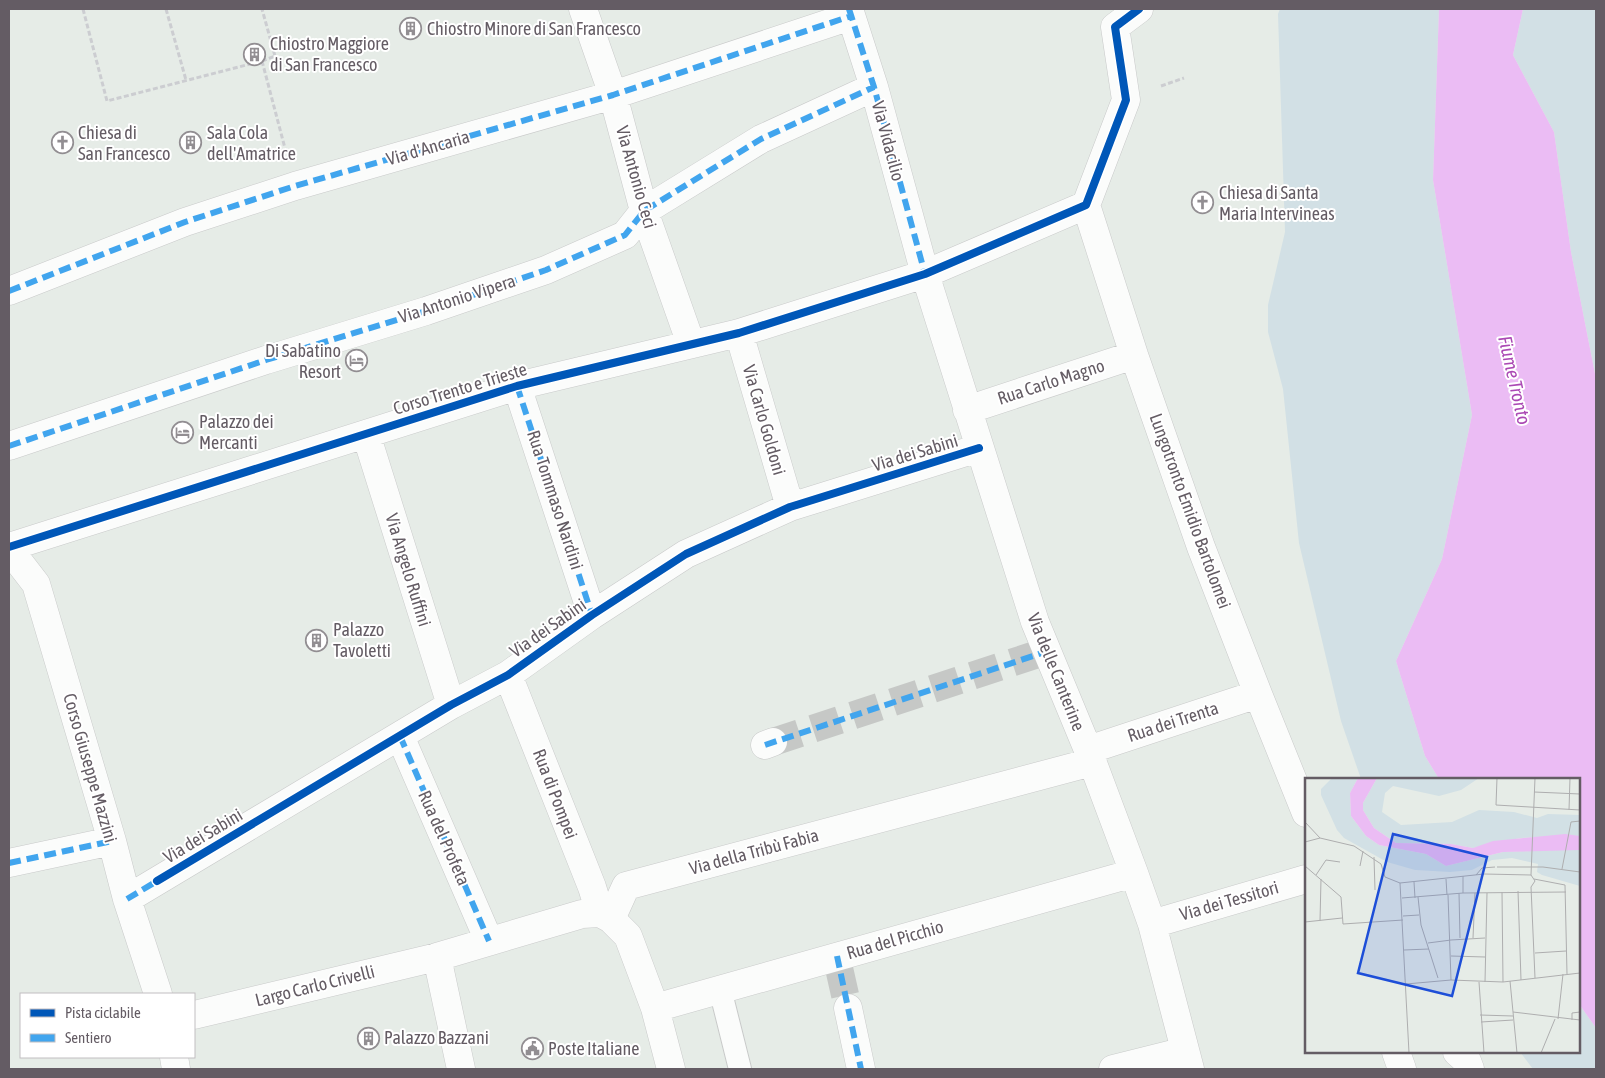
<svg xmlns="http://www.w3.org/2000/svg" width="1605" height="1078" font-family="'Asap Condensed',sans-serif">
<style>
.green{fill:#d2e0e5}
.water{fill:#ebbcf4}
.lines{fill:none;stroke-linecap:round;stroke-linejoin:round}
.street-tunnel{stroke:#c6c8c6;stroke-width:28;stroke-dasharray:28 14;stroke-linecap:butt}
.lane-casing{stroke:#c9caca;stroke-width:24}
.street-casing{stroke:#c9caca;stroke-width:29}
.path{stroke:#cccdd1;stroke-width:3;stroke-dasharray:5 2.5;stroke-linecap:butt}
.lane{stroke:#fbfcfb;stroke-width:22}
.street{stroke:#fbfcfb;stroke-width:28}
.quiet{stroke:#41a5ee;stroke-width:6;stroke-dasharray:12 6;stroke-linecap:butt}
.cycleway-casing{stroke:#fff;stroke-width:11}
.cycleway{stroke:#0057b8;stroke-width:8}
.labels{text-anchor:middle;stroke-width:4;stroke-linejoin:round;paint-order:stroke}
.poi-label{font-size:18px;fill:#645c64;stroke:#fff;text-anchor:start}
.street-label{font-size:18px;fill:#645c64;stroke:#fff}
.water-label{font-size:19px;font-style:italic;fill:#ab49b4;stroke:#fff}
.inset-road{fill:none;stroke:#aeaeaf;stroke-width:1}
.view{fill:#1d4ed8;fill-opacity:0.15;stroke:#1d4ed8;stroke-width:2.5}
.inset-edge{fill:none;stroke:#645c64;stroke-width:2.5}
</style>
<rect width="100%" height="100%" fill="#e6ece7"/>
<!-- green -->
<path class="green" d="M1280,9H1439L1433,180L1472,415L1442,559L1396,661L1425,756L1439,779H1361L1341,721L1299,543L1283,389L1268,332V305L1285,232L1278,14Z
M1523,9H1596V379L1571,252L1554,132L1513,55Z
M1579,1004L1596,1028V1069H1533L1520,1052H1579Z"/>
<!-- water -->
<path class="water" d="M1439,9H1523L1513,55L1554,132L1571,252L1596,379V1028L1579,1004V779H1439L1425,756L1396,661L1442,559L1472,415L1433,180Z"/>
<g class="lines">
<!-- street-tunnel -->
<path class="street-tunnel" d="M773,742L1035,655
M839,968L848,1008"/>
<defs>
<path id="lane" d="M720,989L740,1069"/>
<path id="street" d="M583,9L613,95L644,211L691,344
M849,9L874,87L925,274L1035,622L1088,750L1134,873L1152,924L1190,1069
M1086,205L1134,355L1201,547L1258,694L1306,813
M9,291L185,222L295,186L613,95L851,16
M739,333L790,507
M517,386L592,615
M967,410L1134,355
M366,434L451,705
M9,446L266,360L426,311L546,270L625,235L644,211L761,139L874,87
M9,547L517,386L739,333L925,274L1086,205L1126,100L1115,27L1139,9
M9,549L36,584L112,841L127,899L158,994
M508,675L592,887L600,913
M400,736L489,941
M765,745L773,742
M1088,750L1258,694
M9,863L112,841
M127,899L451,705L508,675L592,615L686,554L790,507L979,448
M611,919L626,886L1092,762
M1152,924L1306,879
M437,957L461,1069
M655,1008L1134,873
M848,1008L861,1069
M194,1015L437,957L582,914L600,913L611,919L628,936L655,1008L671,1069
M1396,1052L1402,1069
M1457,1052L1467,1061L1470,1069
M174,1057L176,1069
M1113,1069L1185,1051"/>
</defs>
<!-- lane casing -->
<use href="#lane" class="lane-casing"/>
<!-- street casing -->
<use href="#street" class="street-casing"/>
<!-- path -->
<path class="path" d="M83,9L107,101L262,61L275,56L262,9
M166,9L186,80
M262,61L286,152
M1161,86L1184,78"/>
<!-- lane -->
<use href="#lane" class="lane"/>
<!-- street -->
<use href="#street" class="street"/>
<!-- quiet -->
<path class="quiet" d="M849,9L874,87L925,274
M9,291L185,222L295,186L613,95L851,16
M517,386L592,615
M9,446L266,360L426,311L546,270L625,235L644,211L761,139L874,87
M400,736L489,941
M765,745L1048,651
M9,863L112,841
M127,899L157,881
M837,956L861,1069"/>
<defs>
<path id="cycleway" d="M9,547L517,386L739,333L925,274L1086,205L1126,100L1115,27L1139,9
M157,881L451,705L508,675L592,615L686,554L790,507L979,448"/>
</defs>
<!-- cycleway casing -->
<use href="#cycleway" class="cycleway-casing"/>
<!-- cycleway -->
<use href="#cycleway" class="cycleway"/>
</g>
<!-- icons -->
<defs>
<symbol id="building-ring" viewBox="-11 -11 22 22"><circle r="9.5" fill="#fff" stroke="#928e92" stroke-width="1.5"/><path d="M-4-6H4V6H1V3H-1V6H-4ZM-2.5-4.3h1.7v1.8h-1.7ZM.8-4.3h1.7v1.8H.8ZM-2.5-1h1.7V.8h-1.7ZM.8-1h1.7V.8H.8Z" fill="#928e92"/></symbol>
<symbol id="church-ring" viewBox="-11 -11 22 22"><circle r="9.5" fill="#fff" stroke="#928e92" stroke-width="1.5"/><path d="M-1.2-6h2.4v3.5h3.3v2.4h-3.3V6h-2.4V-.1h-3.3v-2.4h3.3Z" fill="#928e92"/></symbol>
<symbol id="hotel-ring" viewBox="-11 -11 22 22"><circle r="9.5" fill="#fff" stroke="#928e92" stroke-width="1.5"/><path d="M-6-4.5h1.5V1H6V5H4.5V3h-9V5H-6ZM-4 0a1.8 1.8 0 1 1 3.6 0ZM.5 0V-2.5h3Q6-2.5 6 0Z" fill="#928e92"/></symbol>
<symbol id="civic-ring" viewBox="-11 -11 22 22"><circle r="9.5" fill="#fff" stroke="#928e92" stroke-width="1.5"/><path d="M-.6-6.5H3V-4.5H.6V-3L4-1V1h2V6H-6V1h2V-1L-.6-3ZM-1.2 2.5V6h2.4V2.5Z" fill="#928e92"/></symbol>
</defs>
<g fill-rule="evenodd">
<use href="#building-ring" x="398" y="16" width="25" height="25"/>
<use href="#building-ring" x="242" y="42" width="25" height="25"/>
<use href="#church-ring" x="50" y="130" width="25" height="25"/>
<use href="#building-ring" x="178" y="130" width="25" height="25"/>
<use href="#church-ring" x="1190" y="190" width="25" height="25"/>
<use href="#hotel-ring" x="344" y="348" width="25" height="25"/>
<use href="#hotel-ring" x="170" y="420" width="25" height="25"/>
<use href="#building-ring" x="304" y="628" width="25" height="25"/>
<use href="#building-ring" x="356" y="1026" width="25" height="25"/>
<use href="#civic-ring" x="520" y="1036" width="25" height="25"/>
</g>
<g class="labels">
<!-- poi labels -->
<g class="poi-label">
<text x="427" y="35">Chiostro Minore di San Francesco</text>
<text x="270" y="50">Chiostro Maggiore<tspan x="270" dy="21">di San Francesco</tspan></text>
<text x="78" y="139">Chiesa di<tspan x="78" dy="21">San Francesco</tspan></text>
<text x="207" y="139">Sala Cola<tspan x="207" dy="21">dell'Amatrice</tspan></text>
<text x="1219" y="199">Chiesa di Santa<tspan x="1219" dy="21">Maria Intervineas</tspan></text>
<text x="341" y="357" text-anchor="end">Di Sabatino<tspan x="341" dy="21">Resort</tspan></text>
<text x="199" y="428">Palazzo dei<tspan x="199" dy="21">Mercanti</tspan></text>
<text x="333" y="636">Palazzo<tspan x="333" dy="21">Tavoletti</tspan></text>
<text x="384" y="1044">Palazzo Bazzani</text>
<text x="548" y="1055">Poste Italiane</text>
</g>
<!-- street labels -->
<g class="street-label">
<text transform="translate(888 141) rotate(75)" y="6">Via Vidacilio</text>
<text transform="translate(428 148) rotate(-16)" y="6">Via d'Ancaria</text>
<text transform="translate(636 177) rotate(74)" y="6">Via Antonio Ceci</text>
<text transform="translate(457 299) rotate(-18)" y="6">Via Antonio Vipera</text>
<text transform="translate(1051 382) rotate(-18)" y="6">Rua Carlo Magno</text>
<text transform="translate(460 389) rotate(-17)" y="6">Corso Trento e Trieste</text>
<text transform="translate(764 420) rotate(74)" y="6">Via Carlo Goldoni</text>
<text transform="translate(915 453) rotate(-17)" y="6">Via dei Sabini</text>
<text transform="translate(555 500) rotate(72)" y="6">Rua Tommaso Nardini</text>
<text transform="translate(1190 511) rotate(70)" y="6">Lungotronto Emidio Bartolomei</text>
<text transform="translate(408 570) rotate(73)" y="6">Via Angelo Ruffini</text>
<text transform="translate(548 628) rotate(-35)" y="6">Via dei Sabini</text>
<text transform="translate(1056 672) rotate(68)" y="6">Via delle Canterine</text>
<text transform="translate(1173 722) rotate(-18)" y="6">Rua dei Trenta</text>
<text transform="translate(90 768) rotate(74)" y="6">Corso Giuseppe Mazzini</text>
<text transform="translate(555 794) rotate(69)" y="6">Rua di Pompei</text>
<text transform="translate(203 836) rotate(-31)" y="6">Via dei Sabini</text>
<text transform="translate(444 838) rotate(66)" y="6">Rua del Profeta</text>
<text transform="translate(754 852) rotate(-15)" y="6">Via della Tribù Fabia</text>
<text transform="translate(1229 901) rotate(-16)" y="6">Via dei Tessitori</text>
<text transform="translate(895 940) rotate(-16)" y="6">Rua del Picchio</text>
<text transform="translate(315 986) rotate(-14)" y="6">Largo Carlo Crivelli</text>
</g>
<!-- water labels -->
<g class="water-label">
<text transform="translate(1515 380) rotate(77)" y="7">Fiume Tronto</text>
</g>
</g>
<!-- overview -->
<g transform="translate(1305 778)">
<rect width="275" height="275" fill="#e6ece7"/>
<path d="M27,0H53L45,15L46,38L61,58L74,67L121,76L141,88L198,74L271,71L275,72V108L237,97L232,94L233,86L207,80L187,82L167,92L145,94L110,92L82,84L39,60L32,52L16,17V11ZM72,0H174L156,12L134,18L88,8L80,15L77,34L96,47L147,44L174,32L209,34L232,40L243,36L275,37V58L215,60L168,70L146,66L91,65L69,50L58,32V25Z" fill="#d2e0e5"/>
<path d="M53,0H72L58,25V32L69,50L91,65L146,66L168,70L188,63L260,56L275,58V72L198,74L141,88L121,76L74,67L61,58L46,38L45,15Z" fill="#ebbcf4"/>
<path class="inset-road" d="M192,0L191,27L275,32M229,14L275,16M264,32L265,0M0,44L15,60M0,64L15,60L49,68L76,86L80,99L95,105L104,275M69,79L70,112M0,88L36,119L38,146L98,142M55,88L58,73M192,89H238L275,94M257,91L266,44L275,43M11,97L21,82L35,84M171,97L177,90L190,89M158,98V115M141,101L142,117M229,101L260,107L262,196M109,104L110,120M95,105L179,96L226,97M213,113L216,202M197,114L198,204M154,115L155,160M143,117L146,202M113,119L116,147L133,200M97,120L158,115L261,114M98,138L114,137M15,143L16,101M0,144L37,140M168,160L170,115M146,162L180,160M123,165L146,162M99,172L124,171M230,175L261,173M146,178L180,179M230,200L226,109L230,103L226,97L230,0M205,203L212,275M174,204L179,275M180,204L182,115M101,206L146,202L198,204L275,195M208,234L275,242M175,237L208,238M253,241L258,196M267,242V235L275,234M176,244L208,242M236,275L250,241"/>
<path class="view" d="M88,56L182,79L147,218L53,195Z"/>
<rect width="275" height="275" class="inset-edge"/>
</g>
<!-- border -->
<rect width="1605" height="1078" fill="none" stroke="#645c64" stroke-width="20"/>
<!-- legend -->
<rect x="20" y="993" width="175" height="65" fill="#ffffff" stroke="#c1bec1"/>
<rect x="30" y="1009" width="25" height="8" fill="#0057b8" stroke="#c1bec1"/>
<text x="65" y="1018" font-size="15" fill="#645c64">Pista ciclabile</text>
<rect x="30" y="1034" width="25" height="8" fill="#41a5ee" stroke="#c1bec1"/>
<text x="65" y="1043" font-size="15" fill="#645c64">Sentiero</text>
</svg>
